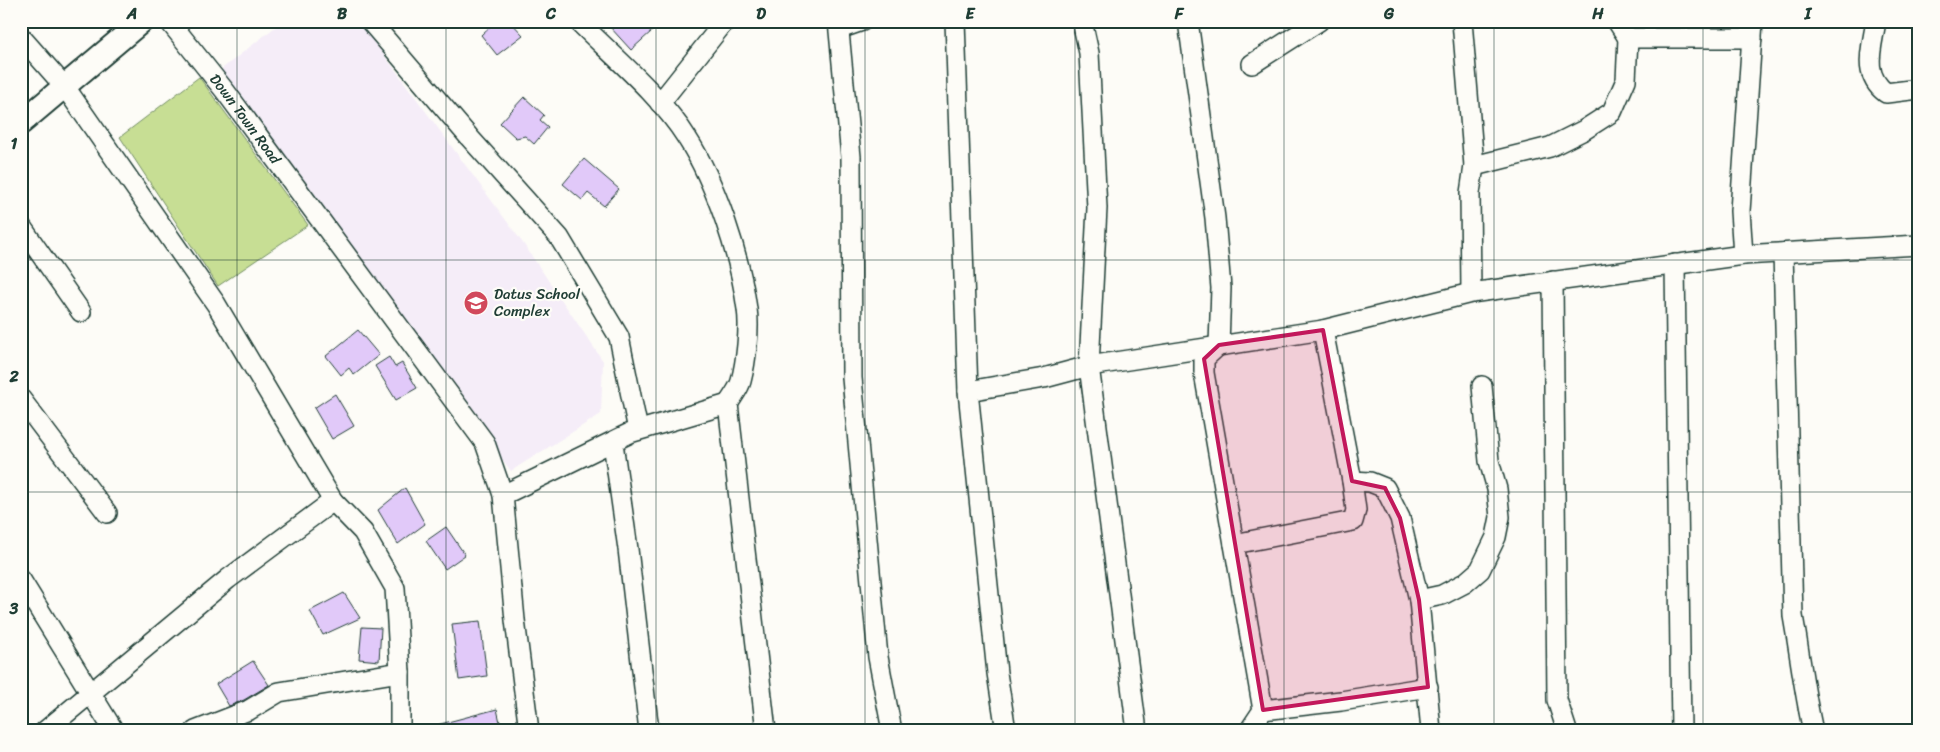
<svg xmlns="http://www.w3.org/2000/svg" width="1940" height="752" font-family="Sriracha,sans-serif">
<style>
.built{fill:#f5edf8}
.green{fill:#c7de94;stroke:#738e64}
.building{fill:#e1c9f9;stroke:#1f3d34}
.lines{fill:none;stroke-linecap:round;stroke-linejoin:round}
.minor-casing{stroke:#1f3d34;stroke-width:22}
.major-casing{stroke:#1f3d34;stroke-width:26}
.minor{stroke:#fdfcf7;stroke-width:19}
.major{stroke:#fdfcf7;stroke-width:22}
.marked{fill:#c2185b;fill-opacity:0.2;stroke:#c2185b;stroke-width:4;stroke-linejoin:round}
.grid{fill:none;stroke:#1f3d34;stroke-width:1;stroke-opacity:0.55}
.labels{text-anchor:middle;stroke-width:4.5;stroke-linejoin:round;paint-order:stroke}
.street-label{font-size:15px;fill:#1f3d34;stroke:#fdfcf7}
.poi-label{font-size:15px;fill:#1f3d34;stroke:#fdfcf7;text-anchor:start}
.neatline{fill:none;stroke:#1f3d34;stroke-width:2}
.grid-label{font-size:16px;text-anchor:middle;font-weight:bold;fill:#1f3d34}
</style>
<rect width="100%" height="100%" fill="#fdfcf7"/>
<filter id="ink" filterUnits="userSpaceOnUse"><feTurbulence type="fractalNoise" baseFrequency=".02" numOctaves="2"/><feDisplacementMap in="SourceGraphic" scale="10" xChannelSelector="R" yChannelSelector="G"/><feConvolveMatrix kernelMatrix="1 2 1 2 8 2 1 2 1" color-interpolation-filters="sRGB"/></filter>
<g filter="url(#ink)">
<!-- built -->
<path class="built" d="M283,21H359L525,246L603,361L601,414L511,471L219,71Z"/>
<!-- green -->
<path class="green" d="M199,77L308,225L218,286L120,137Z"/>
<!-- building -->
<path class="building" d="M496,21H510L523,35L497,55L481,35Z
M616,21H649L652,31L631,50L610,27Z
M524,97L544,115L540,120L548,127L534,144L525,136L516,138L500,123Z
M584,159L619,189L604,206L588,193L582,200L563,184Z
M358,330L379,355L354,375L349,368L341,375L326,356Z
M389,357L395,367L402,363L417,388L396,400L375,366Z
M335,394L354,426L332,439L314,408Z
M405,488L425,524L398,544L378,510Z
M446,527L465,555L445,569L426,541Z
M344,593L360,618L323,635L310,611Z
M480,621L487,676L459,680L452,624Z
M362,627L381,628L379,661L359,659Z
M253,661L269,685L244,700L229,706L216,684Z
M497,709L502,731H430L429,727Z"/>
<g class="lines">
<defs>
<g id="minor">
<path id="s1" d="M169,21L225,91L485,443L503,495L515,620L529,731"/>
<path d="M370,21L469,137L559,237L619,337L638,430"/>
<path d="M578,21C614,57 660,95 687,138C716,183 740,256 747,309C750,328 746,362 741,381C739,389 732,397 728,404"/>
<path d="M838,21L851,157L852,378L878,657L892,731"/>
<path d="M955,21L968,391L997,673L1006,731"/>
<path d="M1082,21L1089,53L1097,208L1089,366L1137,731"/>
<path d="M1188,21L1215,218L1221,288L1219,345L1204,359V373L1263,710L1249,731"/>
<path d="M1462,21L1474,166L1470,193L1471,293"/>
<path d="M1617,21L1628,38H1752"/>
<path d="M1876,21C1872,48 1861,74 1886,93L1919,89"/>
<path d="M839,29L862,21"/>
<path d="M21,37L65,87L216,304L333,501L363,532L395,588L400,672V731"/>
<path d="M1252,64L1319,21"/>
<path d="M660,103L725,21"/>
<path d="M1474,166L1550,147L1584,130L1612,112L1626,80L1628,38"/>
<path d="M21,226L81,312"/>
<path d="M1783,253L1793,616C1800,655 1804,692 1813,731"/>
<path d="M1743,255L1740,211L1753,21"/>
<path d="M1675,264L1681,731"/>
<path d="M1553,281L1557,700L1567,731"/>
<path d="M968,391L1044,378L1089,366L1323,330L1471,293L1743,255L1919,245"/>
<path d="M21,399L107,513"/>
<path d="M613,443L628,549L649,731"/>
<path d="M1352,481L1370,482L1385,488L1400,518L1419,600L1431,731"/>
<path d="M503,495L630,433L728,404L766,731"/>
<path d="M1234,544L1353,521L1356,510L1352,481L1323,330"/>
<path d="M21,580L114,731"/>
<path d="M1419,600L1442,595L1465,583L1480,570L1496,537L1500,517L1497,489L1489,461L1482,386"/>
<path d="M1263,710L1341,701L1428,687"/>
<path d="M45,731L228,579L333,501"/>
<path d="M195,731L249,710L279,692L400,672"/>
</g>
<path id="major" d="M21,123L142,21"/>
</defs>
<!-- minor casing -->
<use href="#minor" class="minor-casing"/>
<!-- major casing -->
<use href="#major" class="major-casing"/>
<!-- minor -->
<use href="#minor" class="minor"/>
<!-- major -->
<use href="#major" class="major"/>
</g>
</g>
<!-- marked area -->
<path class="marked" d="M1323,330L1352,481L1385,488L1400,518L1419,600L1428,687L1263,710L1204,359L1219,345Z"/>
<!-- grid -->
<path class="grid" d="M237,21V731M446,21V731M656,21V731M865,21V731M1075,21V731M1284,21V731M1494,21V731M1703,21V731M21,260H1919M21,492H1919"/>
<!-- icons -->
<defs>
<symbol id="school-disc" viewBox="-11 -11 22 22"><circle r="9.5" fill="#d1495b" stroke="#fdfcf7"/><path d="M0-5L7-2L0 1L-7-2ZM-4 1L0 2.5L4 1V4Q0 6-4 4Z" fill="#fff"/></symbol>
</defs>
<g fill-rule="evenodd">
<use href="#school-disc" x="462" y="289" width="28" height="28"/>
</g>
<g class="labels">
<!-- street labels -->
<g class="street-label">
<text dy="5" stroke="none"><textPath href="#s1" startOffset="124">Down Town Road</textPath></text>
</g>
<!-- poi labels -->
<g class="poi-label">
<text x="494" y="299">Datus School<tspan x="494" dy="17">Complex</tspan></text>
</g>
</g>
<!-- margin -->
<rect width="1940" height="752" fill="none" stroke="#fdfcf7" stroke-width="55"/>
<rect x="28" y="28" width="1884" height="696" class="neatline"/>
<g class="grid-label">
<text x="132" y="19">A</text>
<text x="342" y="19">B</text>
<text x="551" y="19">C</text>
<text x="761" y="19">D</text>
<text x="970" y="19">E</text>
<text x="1179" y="19">F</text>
<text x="1389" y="19">G</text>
<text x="1598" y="19">H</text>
<text x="1808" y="19">I</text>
<text x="14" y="149">1</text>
<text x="14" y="382">2</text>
<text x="14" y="614">3</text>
</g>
</svg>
